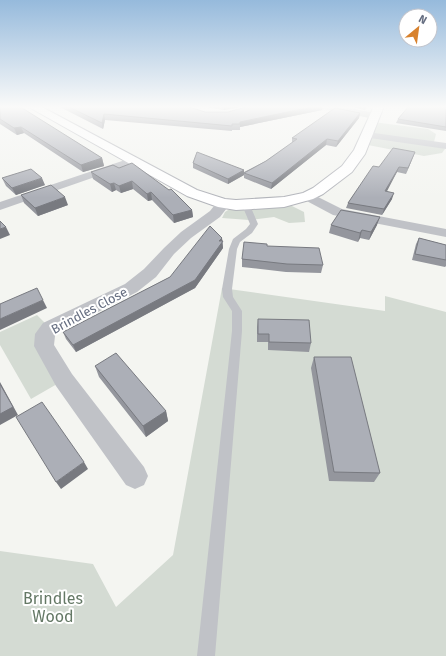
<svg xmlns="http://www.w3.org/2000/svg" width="446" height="656" font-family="'Fira Sans',sans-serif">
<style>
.green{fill:#d4dbd3}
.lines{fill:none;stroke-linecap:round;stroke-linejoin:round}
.secondary-casing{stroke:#b3b5bb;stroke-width:2}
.lane{fill:#c0c2c7;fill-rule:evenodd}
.street{fill:#c0c2c7;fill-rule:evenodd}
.secondary{fill:#fff;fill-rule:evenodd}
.wall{fill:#94969d}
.shaded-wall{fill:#787a80}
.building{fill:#acafb7;stroke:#787a80}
.labels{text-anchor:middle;stroke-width:4;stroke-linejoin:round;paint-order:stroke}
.street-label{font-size:13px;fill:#666e81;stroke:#fff}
.near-park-label{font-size:16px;fill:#647865;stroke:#fff}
</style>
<rect width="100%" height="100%" fill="#f4f5f1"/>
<!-- green -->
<path class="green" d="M373,122L428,129L436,134L434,142L445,149L442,153L424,156L363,144Z
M284,202L304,212L305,222L289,223L274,217L249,220L222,218L225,212L236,205Z
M222,288L385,311V296L446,312V656H0V551L93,564L116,607L173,555Z
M37,315L50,328L45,334L64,380L31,399L0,345V332Z"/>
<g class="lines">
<defs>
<path id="secondary" d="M27,106H40L197,190L225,199L236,200L284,197L303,193L313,188L342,166L354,150L374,106H384L365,154L352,172L323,194L313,199L284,207L236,210L218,207L187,196Z"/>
</defs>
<!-- secondary casing -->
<use href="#secondary" class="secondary-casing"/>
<!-- lane -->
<path class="lane" d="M243,203H249L258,224L252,233L240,242L237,249L232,289L233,297L242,311V331L215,656H197L232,331V311L223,297L222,289L229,249L233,239L246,229L250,224L242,205Z"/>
<!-- street -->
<path class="street" d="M319,106H339L375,113L380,116L375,119L323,109Z
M367,132L446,143V149L363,137L362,135Z
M134,157L138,158L140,160L138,162L0,210V202Z
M308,192L342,209L446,229V237L333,215L303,199L301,196L303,193Z
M223,200L228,201L230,204L220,217L191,238L174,254L156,277L137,292L57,333L55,336L54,345L72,374L144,467L148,476L144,485L135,489L126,485L56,386L34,346L35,334L43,323L125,284L144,269L164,248L181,232L210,211L218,201Z"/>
<!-- secondary -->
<use href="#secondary" class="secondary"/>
</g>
<!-- wall -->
<path class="wall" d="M0,106L102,158L104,166L83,172L24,133L17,135L0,124Z
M58,106H186L205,112H228L322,110L240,127V130H232V131L105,120L103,129Z
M198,106H246L224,110Z
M348,106H368L365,110Z
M403,106L446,107V131L396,123L398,119L408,107Z
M360,113L359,118L336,147L326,145L271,189L244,178V175L228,184L193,168V163L244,170V172L266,161L292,143V138Z
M415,152L406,174L397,172L386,191L392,199L382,215L346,208L348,203L379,167Z
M113,165L192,210L193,217L174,223L152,200L148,201L133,189L121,193L116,190L112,192L93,179L91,172Z
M2,178L45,185L16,195L6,186Z
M21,195L68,205L38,216L24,203Z
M331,225H377L369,240L360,238L358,242L329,233Z
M222,238L223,248L195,288L76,352L66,339L63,332L170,277Z
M419,238L446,245V266L445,267L412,260L416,244Z
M267,246L323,265L321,273L286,272L242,267V259Z
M258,319L311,343L309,352L268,350V342H257V327Z
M314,357L380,473L374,482L329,481L311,368Z
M95,366L166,411L168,421L146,437L99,377Z"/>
<!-- shaded-wall -->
<path class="shaded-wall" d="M224,106H246L224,110Z
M316,106H323L322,110L240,127V122Z
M360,113L359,118L336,147L338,141Z
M104,114L105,120L103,129L102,123Z
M21,127L24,133L17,135L14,128Z
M327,139L326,145L271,189L272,183Z
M415,152L413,157L406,174L408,168Z
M102,158L104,166L83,172L81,165Z
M399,167L397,172L384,197L385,191Z
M244,170V175L228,184V179Z
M42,178L45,185L16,195L12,188Z
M132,181L133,189L121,193L119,186Z
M114,183L116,190L112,192L110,184Z
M151,192L152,200L148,201L147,194Z
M394,193L392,199L382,215L384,209Z
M65,197L68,205L38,216L35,208Z
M192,210L193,217L174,223L173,215Z
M380,217L377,225L369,240L371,232Z
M6,227L10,235L0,239V229Z
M362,230L360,238L358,242L360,233Z
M222,238L223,248L195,288L76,352L73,345L195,280L219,241Z
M43,300L47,308L0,330V319Z
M0,382L18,415L0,425Z
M166,411L168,421L146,437L143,426Z
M84,462L88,469L61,489L56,482Z"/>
<!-- building -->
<path class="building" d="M0,106H19L102,158L81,165L21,127L14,128L0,119Z
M67,106H186L205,112H228L249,106H316L240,122V124H232V126L104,114L102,123Z
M409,106L446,107V127L398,119Z
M335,108L360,113L338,141L327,139L272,183L244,173L266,161L297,139L292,138Z
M393,148L415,152L408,168L399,167L385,191L394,193L384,209L348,203L373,166L379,167Z
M197,152L244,170L228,179L193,163Z
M132,163L169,190L171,189L192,210L173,215L151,192L147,194L132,181L119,186L114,183L110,184L91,172L113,165L119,168Z
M31,169L42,178L12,188L2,178Z
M51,185L65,197L35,208L21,195Z
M341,210L380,217L371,232L362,230L360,233L331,225Z
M0,221L6,227L0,229Z
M210,226L222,238L219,241H223L195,280L73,345L63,332L170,277Z
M419,238L446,245V260L415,254Z
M244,242L267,244V246L319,248L323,265L287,264L242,259Z
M37,288L43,300L0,319V304Z
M258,319L309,320L311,343L269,342V334H258Z
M116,353L166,411L143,426L95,366Z
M314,357H351L380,473L334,472Z
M0,384L13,407L0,414Z
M42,402L84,462L56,482L16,417Z"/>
<!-- sky -->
<linearGradient id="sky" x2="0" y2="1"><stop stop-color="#96badc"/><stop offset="0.54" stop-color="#fafaf9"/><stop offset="1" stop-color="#fafaf9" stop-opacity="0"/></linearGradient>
<rect width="446" height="198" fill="url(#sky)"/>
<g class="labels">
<!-- street labels -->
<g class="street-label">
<text transform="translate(89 310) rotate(-28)" y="5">Brindles Close</text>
</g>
<!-- near-park labels -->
<g class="near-park-label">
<text x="53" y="604">Brindles<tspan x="53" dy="18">Wood</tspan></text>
</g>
</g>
<!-- north arrow -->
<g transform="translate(418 28) rotate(29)"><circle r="19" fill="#ffffff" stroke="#c2c5cd"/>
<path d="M0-3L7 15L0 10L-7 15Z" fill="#d8822e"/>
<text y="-6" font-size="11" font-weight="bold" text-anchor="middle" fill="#666e81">N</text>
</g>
</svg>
